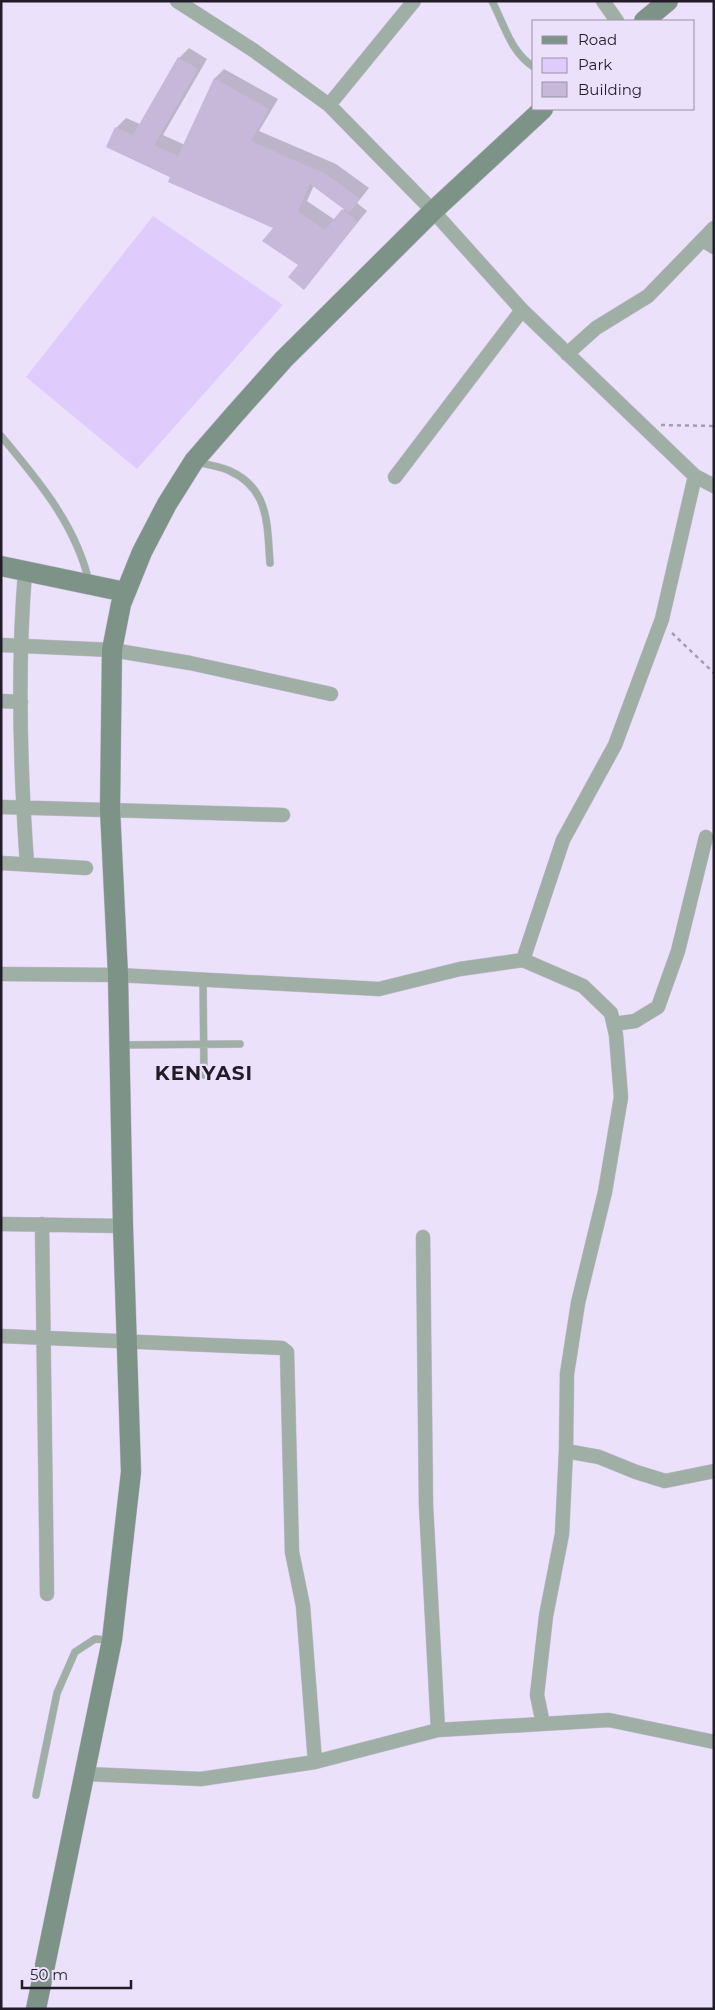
<svg xmlns="http://www.w3.org/2000/svg" width="715" height="2010" font-family="Montserrat,sans-serif">
<style>
.green{fill:#e0cbfd}
.shadow{fill:#0003;fill-rule:evenodd}
.building{fill:#c5b8d8}
.lines{fill:none;stroke-linecap:round;stroke-linejoin:round}
.lane-casing{stroke:#c7bed5;stroke-width:8}
.street-casing{stroke:#c7bed5;stroke-width:15}
.secondary-casing{stroke:#c7bed5;stroke-width:21}
.path{stroke:#a59cb1;stroke-width:2.5;stroke-dasharray:4 4;stroke-linecap:butt}
.lane{stroke:#a0afa6;stroke-width:7}
.street{stroke:#a0afa6;stroke-width:14}
.secondary{stroke:#7e9387;stroke-width:20}
.labels{text-anchor:middle;stroke-width:4.5;stroke-linejoin:round;paint-order:stroke}
.district-label{font-size:20px;font-weight:bold;letter-spacing:1px;fill:#211c27;stroke:#ece1fb}
</style>
<rect width="100%" height="100%" fill="#ece1fb"/>
<!-- green -->
<path class="green" d="M153,216L283,305L137,469L26,377Z"/>
<!-- shadow -->
<path class="shadow" d="M189,48L207,59L163,135L185,145L215,78L224,69L278,99L259,131L336,164L369,188L357,203L367,211L304,288L300,265L275,227L107,147L117,127L126,118L140,124L179,58ZM314,185L345,208L335,220L307,201Z"/>
<!-- building -->
<path class="building" d="M178,57L198,69L154,145L178,156L214,78L269,109L251,141L326,174L360,199L349,213L310,184L298,211L325,230L342,209L358,222L304,290L288,277L298,265L262,241L273,228L168,182L170,177L106,147L115,127L133,135Z"/>
<g class="lines">
<defs>
<path id="lane" d="M492,1C504,24 511,53 534,67
M1,436C38,480 76,525 89,582
M197,462C208,465 220,466 230,471C270,489 267,526 270,563
M203,980L204,1075
M120,1045L240,1044
M36,1795L57,1693L75,1652L95,1639L109,1640"/>
<path id="street" d="M177,1L253,50L329,105L433,211L522,310L695,476L662,619L615,745L563,840L523,960
M603,1L617,21
M329,105L414,1
M703,240L714,247
M567,354L596,328L648,296L714,228
M695,476L714,486
M395,477L522,310
M25,572C17,670 20,767 27,864
M1,645L112,650L190,663L331,694
M1,701L21,702
M1,807L283,815
M1,863L86,868
M1,974L118,975L379,989L460,969L523,960L583,986L611,1013L616,1035L621,1097L605,1192L578,1303L567,1374L566,1451L562,1534L546,1616L537,1695L543,1724
M614,1024L635,1021L658,1007L678,951L706,837
M1,1224L123,1226
M42,1224L47,1594
M423,1237L426,1505L438,1730
M1,1336L282,1348L287,1352L292,1552L303,1606L315,1762
M566,1451L599,1457L636,1472L665,1481L714,1471
M86,1774L201,1779L315,1762L438,1730L609,1720L714,1742"/>
<path id="secondary" d="M644,21L668,1
M1,566L125,592
M36,2009L112,1640L131,1472L123,1226L118,975L110,809L112,650L121,604L142,552L167,504L194,461L234,415L284,359L433,211L543,109"/>
</defs>
<!-- lane casing -->
<use href="#lane" class="lane-casing"/>
<!-- street casing -->
<use href="#street" class="street-casing"/>
<!-- secondary casing -->
<use href="#secondary" class="secondary-casing"/>
<!-- path -->
<path class="path" d="M661,425L714,426
M672,633L714,673"/>
<!-- lane -->
<use href="#lane" class="lane"/>
<!-- street -->
<use href="#street" class="street"/>
<!-- secondary -->
<use href="#secondary" class="secondary"/>
</g>
<g class="labels">
<!-- district labels -->
<g class="district-label">
<text x="204" y="1080">KENYASI</text>
</g>
</g>
<!-- border -->
<rect width="715" height="2010" fill="none" stroke="#211c27" stroke-width="5"/>
<!-- legend -->
<rect x="532" y="20" width="162" height="90" fill="#ece1fb" stroke="#9b92a6"/>
<rect x="542" y="36" width="25" height="8" fill="#7e9387" stroke="#9b92a6"/>
<text x="578" y="45" font-size="15" fill="#211c27">Road</text>
<rect x="542" y="58" width="25" height="15" fill="#e0cbfd" stroke="#9b92a6"/>
<text x="578" y="70" font-size="15" fill="#211c27">Park</text>
<rect x="542" y="82" width="25" height="15" fill="#c5b8d8" stroke="#9b92a6"/>
<text x="578" y="95" font-size="15" fill="#211c27">Building</text>
<!-- scale -->
<path d="M22 1980v8h109v-8" fill="none" stroke="#211c27" stroke-width="2.5"/>
<text x="30" y="1980" font-size="15" fill="#211c27" stroke="#ece1fb" stroke-width="4" paint-order="stroke">50 m</text>
</svg>
